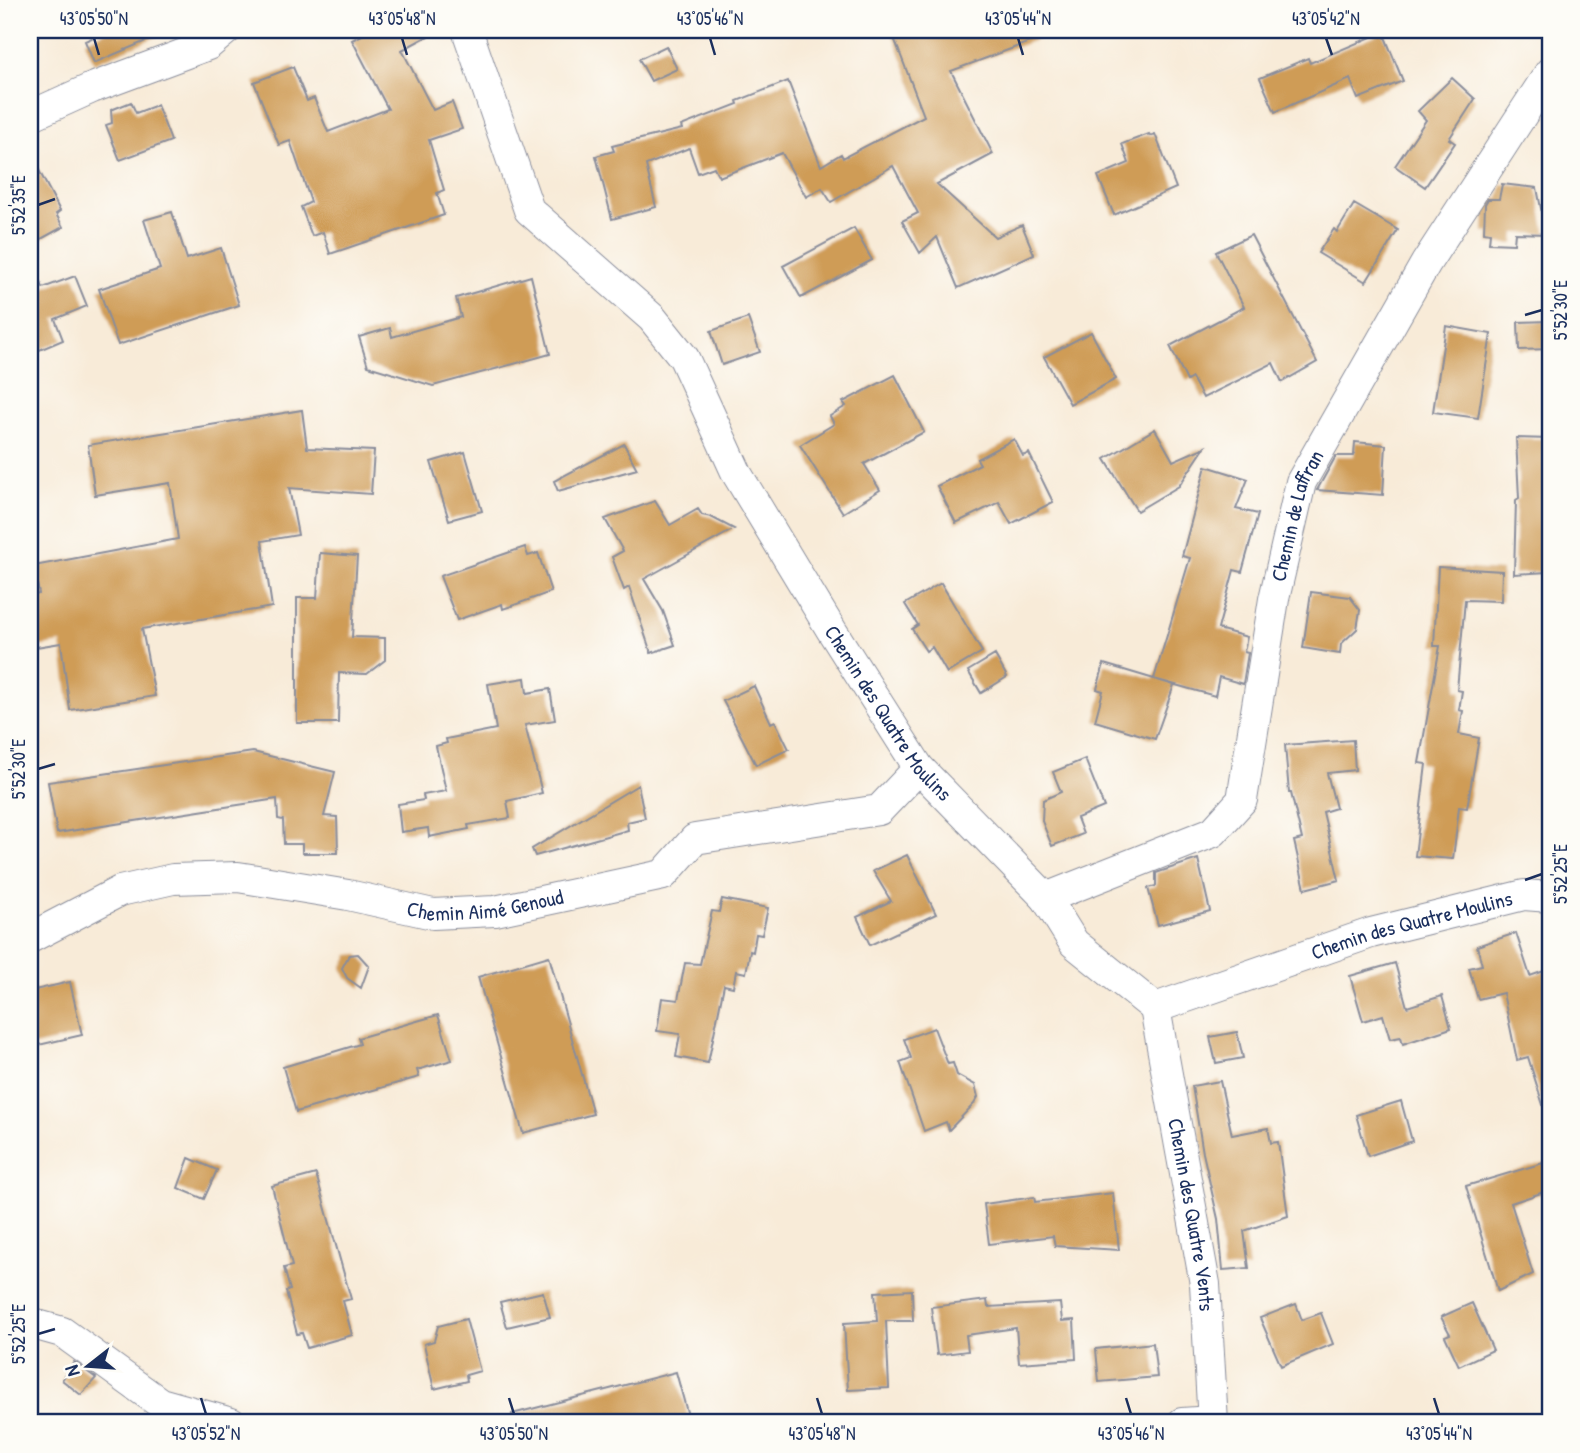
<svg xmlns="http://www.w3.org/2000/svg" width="1580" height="1453" font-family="'Patrick Hand',sans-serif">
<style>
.building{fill:#cf9c57}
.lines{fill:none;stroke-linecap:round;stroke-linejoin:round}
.minor-casing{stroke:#8a8d9b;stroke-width:32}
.minor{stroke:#fff;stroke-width:30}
.ticks{fill:none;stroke:#1b2f5e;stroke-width:2.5}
.labels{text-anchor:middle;stroke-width:5;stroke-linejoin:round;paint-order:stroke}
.street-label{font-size:21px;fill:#1b2f5e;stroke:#fdfcf7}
.neatline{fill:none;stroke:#1b2f5e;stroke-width:2.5}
.ticks-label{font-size:18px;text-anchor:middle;fill:#1b2f5e}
</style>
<rect width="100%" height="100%" fill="#fdfcf7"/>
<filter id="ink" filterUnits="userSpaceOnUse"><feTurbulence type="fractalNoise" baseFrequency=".0143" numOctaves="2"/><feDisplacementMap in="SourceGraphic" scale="14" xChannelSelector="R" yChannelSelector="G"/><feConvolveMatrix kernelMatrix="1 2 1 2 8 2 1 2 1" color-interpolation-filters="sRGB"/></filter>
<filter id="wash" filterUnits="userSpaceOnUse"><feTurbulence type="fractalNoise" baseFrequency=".00686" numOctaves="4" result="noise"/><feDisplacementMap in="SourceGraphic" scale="28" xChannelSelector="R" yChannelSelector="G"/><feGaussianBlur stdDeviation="1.57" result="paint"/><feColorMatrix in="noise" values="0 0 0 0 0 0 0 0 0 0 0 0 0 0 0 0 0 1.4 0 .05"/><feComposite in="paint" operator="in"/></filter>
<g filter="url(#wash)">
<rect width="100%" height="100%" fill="#f8ebd8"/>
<g id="blocks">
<!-- building -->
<path class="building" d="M109,30H172L94,63L85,41Z
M372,30H439L402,50L433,110L452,102L462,129L429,140L444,190L437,193L444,215L330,254L323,232L312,236L301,207L311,202L290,141L279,145L254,82L293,67L307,101L314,98L328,132L388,109L352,40Z
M891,30H1054V33L951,71L993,154L937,184L995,237L1022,225L1034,254L958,288L937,237L920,253L902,221L918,213L893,166L831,202L822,188L806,197L782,153L719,177L714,167L698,173L689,148L646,165L656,207L612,219L596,156L614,151L612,146L682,129L681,126L738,104L737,101L788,81L821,166L841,154L843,158L924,116Z
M1383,32L1403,81L1358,99L1350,79L1275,112L1260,78L1308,58L1310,63Z
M666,46L677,69L651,81L639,59Z
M1452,78L1475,99L1449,139L1455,143L1425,187L1395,166L1426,120L1418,111Z
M131,102L136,113L157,105L171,141L120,160L106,125L112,123L111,110Z
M1149,134L1150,136L1155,134L1176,188L1114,215L1098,176L1129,163L1122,144Z
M30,153L60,211L56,214L63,227L30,245Z
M1502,184L1537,188L1546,234L1515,233L1514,244L1489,243L1490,233L1484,232L1485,204L1488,199H1499Z
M1354,204L1398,230L1366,282L1318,253L1334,229L1337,232Z
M172,212L187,259L221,248L239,305L118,345L99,289L160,269L144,220Z
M854,228L872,260L801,298L783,266Z
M1251,235L1317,362L1282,382L1273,363L1203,398L1192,378L1187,381L1170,346L1244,307L1216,252Z
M30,259H32L43,288L75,276L87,306L55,319L63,340L30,354Z
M531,276L550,354L433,386L368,366L359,337L390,328L392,337L461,317L456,298Z
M748,318L760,352L722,365L711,331Z
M1550,321V349L1519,350L1518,322Z
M1446,326L1491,334L1478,418L1433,412Z
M1091,332L1116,379L1070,404L1044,357Z
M895,375L924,432L864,464L880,490L843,513L800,445L834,424L830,416L846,406L843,402Z
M302,410L307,448L374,451L371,494L289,488L298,535L262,541L272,607L142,629L155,696L70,710L61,643L30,648V596L39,594L34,566L178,539L170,483L95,495L88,445Z
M1155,429L1173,461L1205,447L1179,486L1137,511L1105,459Z
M1516,438L1550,439V533H1545L1547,572L1514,574L1516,500L1519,498Z
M1014,439L1023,456L1029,453L1053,502L1011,524L999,502L956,523L937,486L980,464L977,459Z
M1355,442L1386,445L1383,495L1317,490L1336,456H1354Z
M624,444L637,469L558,491L554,481Z
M465,452L482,511L449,520L431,462Z
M1206,466L1248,479L1236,509L1258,514L1242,572L1234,570L1218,629L1247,637L1244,652L1248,653L1243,684L1219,677L1215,696L1154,679L1190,558L1182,556Z
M655,501L670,525L698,509L702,515L711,517L734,529L644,579L663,611L675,645L651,653L629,587L624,590L612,557L623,551L605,519Z
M525,547L528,556L538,553L551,592L503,609L502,604L457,620L440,576Z
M320,553L357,556L352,637L385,638V660L367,674L339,673L338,723H297V598H317Z
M1438,567L1502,571L1501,601L1465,600L1457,690L1462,691L1459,710L1463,711L1459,734L1479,738L1467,808L1459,807L1453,859L1415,856L1426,764L1419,763L1440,646H1434Z
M941,583L982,652L947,673L932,647L926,651L912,629L918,625L905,604Z
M1311,592L1350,597L1360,610L1357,629L1341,644L1340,654L1303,648Z
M995,655L1007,677L981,693L968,671Z
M1104,664L1174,685L1155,739L1095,721L1103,691L1097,689Z
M525,678L527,693L550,689L555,720L525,725L542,793L507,801L510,818L468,825L469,829L429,837L428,828L401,832L398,804L424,800L423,795L446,791L436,746L447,743L446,739L496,729L488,684Z
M754,686L771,723L775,721L789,749L756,765L723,701Z
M1353,740L1355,770L1327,773L1336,808L1323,812L1339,880L1305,889L1294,841L1302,839L1291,793H1289L1285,745Z
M253,752L335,772L324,816L337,817L338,853H302V844H284L283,820L278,819L277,799L57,833L48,782Z
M1085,759L1104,807L1077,818L1083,834L1052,846L1042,821L1043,800L1061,792L1053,772Z
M638,785L645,818L627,822L628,830L535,856L532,849Z
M907,855L936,914L870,945L857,917L891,901L873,871Z
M1198,859L1210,911L1158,925L1148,888L1156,886V873Z
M722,899L768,908L762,935L756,934L753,952L750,951L746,973L736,971L733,987L724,985L708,1063L676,1057L680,1034L657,1031L662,998L678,1000L685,963L700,964L712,911L719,912Z
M1516,933L1530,976L1550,969V1107L1544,1108L1528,1057L1517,1060L1503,993L1478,999L1469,968L1482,965L1477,946Z
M358,954L369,966L361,988L347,978L342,968L349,955Z
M549,956L593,1114L523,1133L478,977Z
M1395,963L1407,1007L1442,996L1451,1028L1403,1044L1401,1037L1390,1039L1383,1015L1363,1021L1350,976Z
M70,982L82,1035L30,1047V991Z
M438,1015L452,1060L417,1070L419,1077L296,1112L283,1067L360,1044L358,1038Z
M934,1028L948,1064L953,1063L957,1075L975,1085L978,1097L974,1104L949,1130L946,1122L924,1131L900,1062L911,1058L904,1039Z
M1237,1032L1243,1058L1216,1063L1210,1037Z
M1220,1081L1232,1135L1268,1128L1271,1143L1278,1142L1288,1216L1244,1231L1249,1268L1223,1270L1218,1219L1203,1153L1192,1086Z
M1401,1101L1412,1141L1368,1156L1356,1115Z
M189,1158L217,1170L204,1199L178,1188Z
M1550,1161V1190L1511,1203L1533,1274L1498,1291L1466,1186Z
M316,1174L351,1299L343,1301L352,1335L307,1348L302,1333L297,1334L286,1291L290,1290L284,1268L292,1266L272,1186Z
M1113,1193L1119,1250L1055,1246L1053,1236L989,1244L984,1204L1034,1197L1035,1202Z
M912,1290L913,1321H886L889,1388L848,1390L844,1323L877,1321L875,1292Z
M543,1292L550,1317L507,1327L500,1302Z
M987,1300L988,1307L1060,1303L1062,1321L1074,1320L1076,1359L1019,1363L1016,1328L966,1335L968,1351L937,1355L931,1307Z
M1472,1303L1493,1350L1459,1366L1445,1336L1450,1334L1441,1317Z
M1296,1304L1302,1320L1321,1313L1333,1344L1281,1366L1260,1318Z
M466,1319L480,1371L466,1375L467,1381L434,1389L424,1344L434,1341L438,1326Z
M1153,1343L1157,1377L1099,1382L1096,1349Z
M74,1362L96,1378L81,1395L62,1380Z
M676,1372L690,1423H513L512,1414Z"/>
</g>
</g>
<g filter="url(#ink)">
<use href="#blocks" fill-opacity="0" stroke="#8a8d9b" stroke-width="2"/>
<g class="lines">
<defs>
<g id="minor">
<path id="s1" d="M467,30L529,210L652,318L684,358L737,474L832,631L919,768L1046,898L1074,943L1155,1008"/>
<path d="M30,116L92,88L208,45L226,30"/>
<path id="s2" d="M1046,898L1213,832L1242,800L1274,599L1301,482L1426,263L1550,72"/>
<path id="s3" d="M30,938L120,891L173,879L238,877L348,895L433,914L495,911L663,875L695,839L879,810L919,768"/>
<path id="s4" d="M1155,1008L1205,1284L1213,1423"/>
<path id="s5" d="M1155,1008L1371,933L1524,895L1550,897"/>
<path d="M30,1323L62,1332L160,1403L231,1423"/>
<path d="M1182,1423L1212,1421"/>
</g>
</defs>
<!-- minor casing -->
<use href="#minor" class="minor-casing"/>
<!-- minor -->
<use href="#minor" class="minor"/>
</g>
</g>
<!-- ticks -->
<path class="ticks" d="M94,38L99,55M402,38L407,55M710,38L715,55M1018,38L1023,55M1326,38L1332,55M38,205L55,199M1525,315L1542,310M38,769L55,764M1525,880L1542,874M38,1334L55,1329M201,1398L206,1414M509,1398L514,1414M817,1398L822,1414M1126,1398L1131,1414M1434,1398L1439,1414"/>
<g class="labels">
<!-- street labels -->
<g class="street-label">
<text dy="7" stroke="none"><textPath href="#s2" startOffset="513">Chemin de Laffran</textPath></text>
<text dy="7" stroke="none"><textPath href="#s1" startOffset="816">Chemin des Quatre Moulins</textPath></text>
<text dy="7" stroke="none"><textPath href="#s3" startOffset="472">Chemin Aimé Genoud</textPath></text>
<text dy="7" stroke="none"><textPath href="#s5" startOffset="270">Chemin des Quatre Moulins</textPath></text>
<text dy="7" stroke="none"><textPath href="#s4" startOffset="210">Chemin des Quatre Vents</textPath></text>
</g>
</g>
<!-- margin -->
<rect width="1580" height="1453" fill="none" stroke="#fdfcf7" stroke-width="77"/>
<!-- north arrow -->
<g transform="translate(88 1366) rotate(253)" stroke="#fdfcf7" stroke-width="5" paint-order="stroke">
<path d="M0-5L12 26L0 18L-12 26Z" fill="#1b2f5e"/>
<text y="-10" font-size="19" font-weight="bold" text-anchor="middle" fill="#1b2f5e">N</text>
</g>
<rect x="38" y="38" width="1504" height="1376" class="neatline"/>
<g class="ticks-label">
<text x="94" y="25">43°05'50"N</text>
<text x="402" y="25">43°05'48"N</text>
<text x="710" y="25">43°05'46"N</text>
<text x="1018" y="25">43°05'44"N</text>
<text x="1326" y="25">43°05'42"N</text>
<text transform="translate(19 205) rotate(-90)" y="6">5°52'35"E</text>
<text transform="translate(1561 310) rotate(-90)" y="6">5°52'30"E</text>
<text transform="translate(19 769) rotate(-90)" y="6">5°52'30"E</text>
<text transform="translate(1561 874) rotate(-90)" y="6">5°52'25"E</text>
<text transform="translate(19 1334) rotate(-90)" y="6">5°52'25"E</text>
<text x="206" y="1440">43°05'52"N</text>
<text x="514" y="1440">43°05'50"N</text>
<text x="822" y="1440">43°05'48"N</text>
<text x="1131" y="1440">43°05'46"N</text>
<text x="1439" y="1440">43°05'44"N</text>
</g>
</svg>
